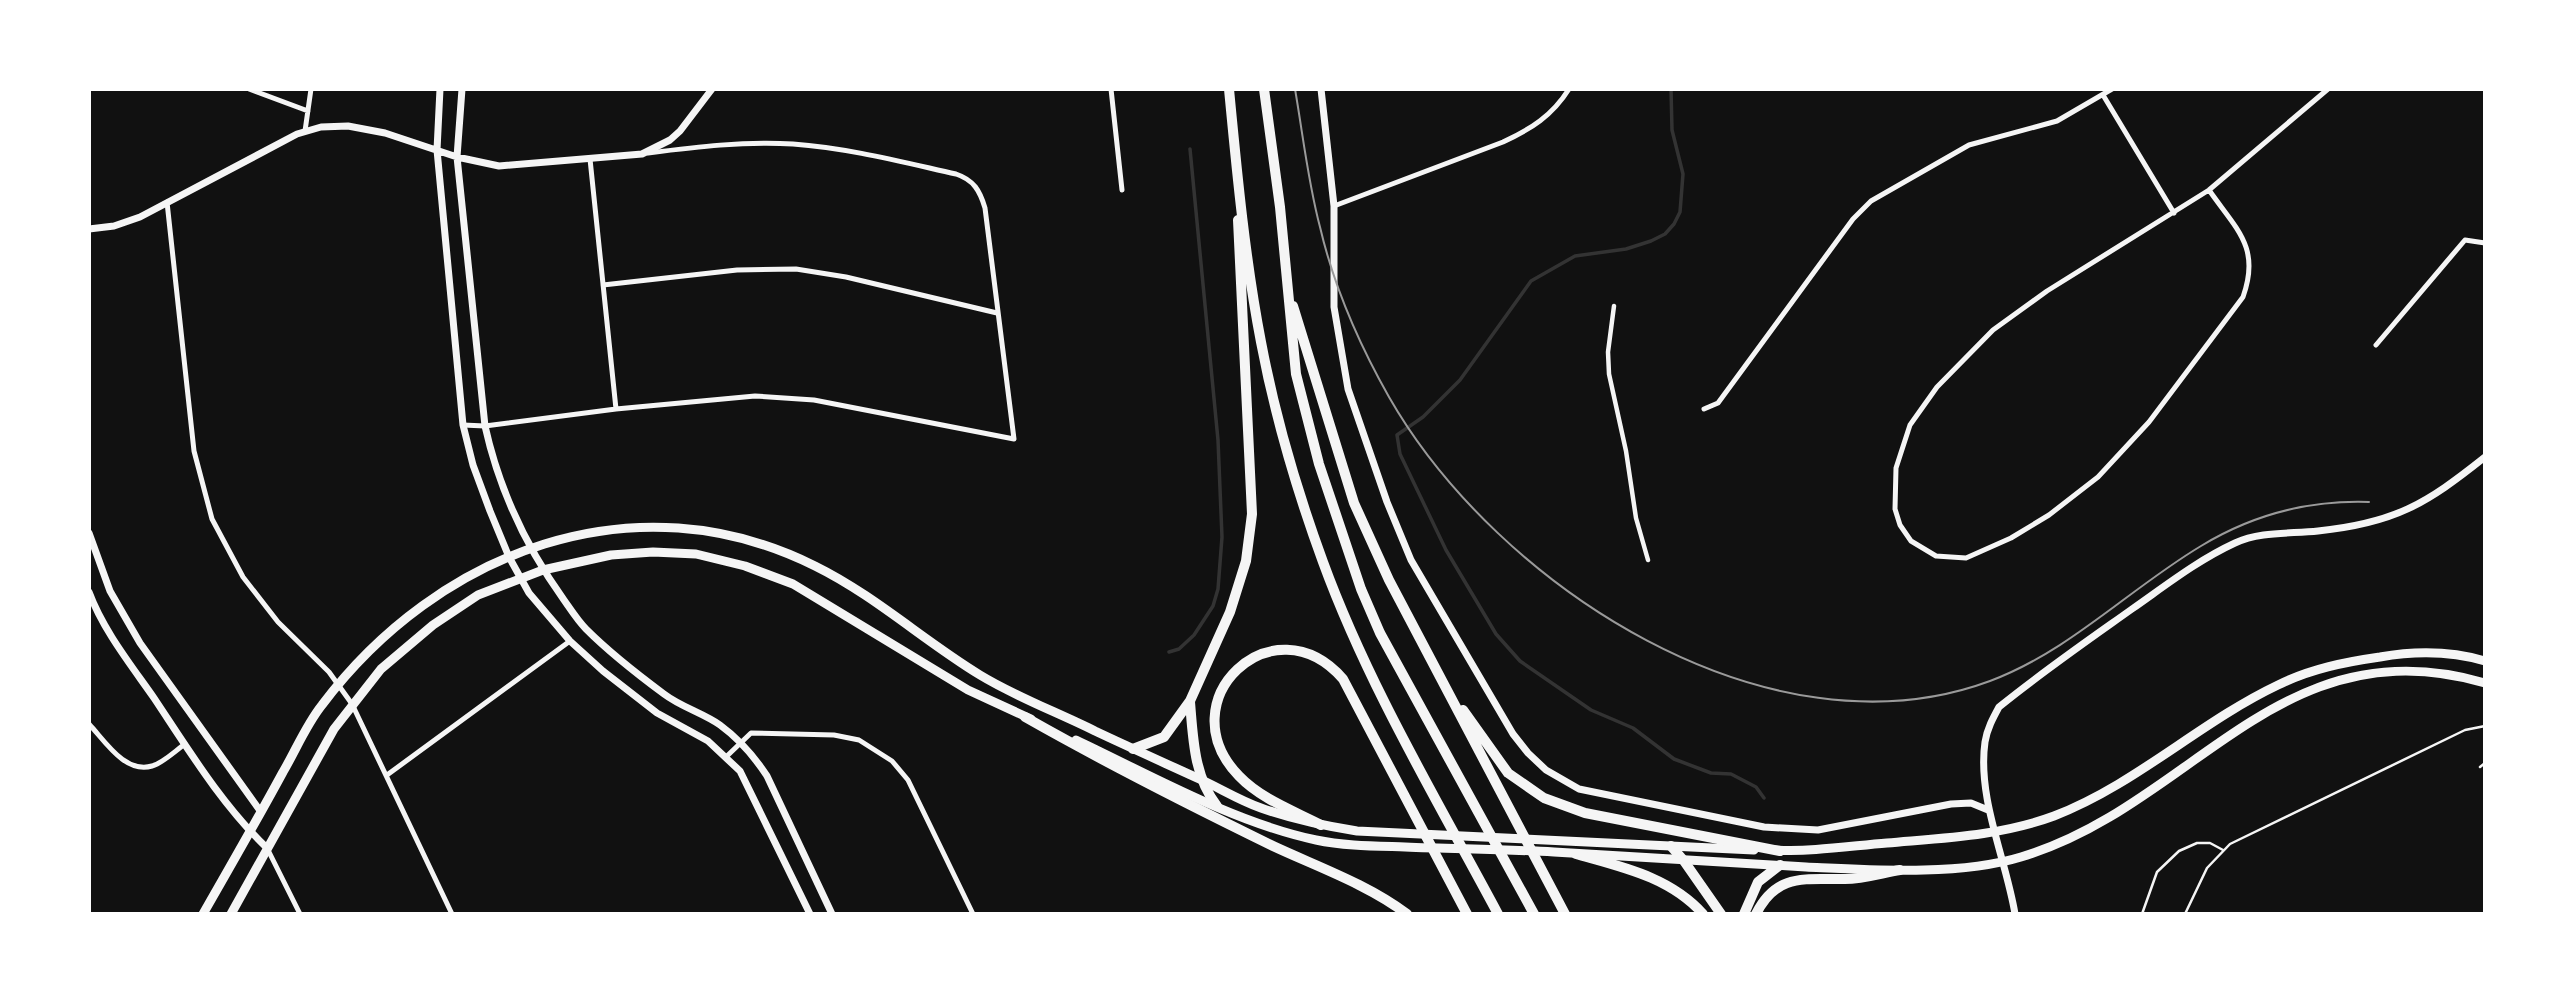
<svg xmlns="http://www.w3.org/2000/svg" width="2574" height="1003" font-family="Jost,sans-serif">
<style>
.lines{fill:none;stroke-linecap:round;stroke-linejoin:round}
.stream{stroke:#333;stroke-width:3.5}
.service{stroke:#f5f5f5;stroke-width:2.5}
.pedestrian{stroke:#f5f5f5;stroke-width:4.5}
.minor{stroke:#f5f5f5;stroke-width:5}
.tertiary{stroke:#f5f5f5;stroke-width:7}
.primary{stroke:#f5f5f5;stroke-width:9}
.motorway{stroke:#f5f5f5;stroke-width:10}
.tram{stroke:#9a9a9a;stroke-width:2}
</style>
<rect width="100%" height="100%" fill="#111"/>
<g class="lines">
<!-- stream -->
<path class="stream" d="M1671,89L1672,130L1683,174L1680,212L1674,224L1665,234L1651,241L1626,249L1575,256L1531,281L1460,380L1423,417L1397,435L1400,454L1446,550L1496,634L1520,661L1591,710L1633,728L1674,759L1711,773L1731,774L1756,787L1764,798
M1169,652L1179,649L1194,635L1213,606L1218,589L1222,537L1218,440L1190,149"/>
<!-- service -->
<path class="service" d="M2480,767L2485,763
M2142,914L2157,872L2179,851L2197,843H2210L2223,850
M2185,914L2207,868L2230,844L2465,730L2485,726"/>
<!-- pedestrian -->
<path class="pedestrian" d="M1614,306L1608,352L1609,374L1626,451L1636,518L1648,560"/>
<!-- minor -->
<path class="minor" d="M249,89L308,111
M1111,89L1122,190
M2103,95L2174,213
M305,131L311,89
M590,159L616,409
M2209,190C2236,229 2261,247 2243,297L2149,422L2098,477L2049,515L2011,538L1966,558L1936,556L1911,541L1900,525L1895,509L1896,468L1910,425L1937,387L1993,330L2047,291L2209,190L2328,89
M167,202L194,451L212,519L243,577L278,622L329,672L352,704L452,914
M1334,206L1503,142C1531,129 1552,116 1569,89
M603,285L737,270L796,269L846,277L997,313
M2376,345L2465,240L2485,243
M1704,409L1718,403L1853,219L1871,201L1969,145L2057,121L2112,89
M463,425L485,426L616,409L755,396L814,400L1014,439L985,208C980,191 974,180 956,174C902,162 848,148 793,144C744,141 696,147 648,153
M89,724C105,741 125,774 152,766C163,763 175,751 185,744
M727,756L751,733L834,735L859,740L892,761L908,780L973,914
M387,775L570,641
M267,848L300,914"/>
<!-- tertiary -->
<path class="tertiary" d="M440,89L437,150L463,425L473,465L490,511L509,557L529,593L570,641L603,671L657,713L708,741L740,771L810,914
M462,89L457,157L485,426C499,489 526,547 564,600C571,610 578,621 586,629C610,653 637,674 664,694C681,707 703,713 720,725C739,739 754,756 767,776L832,914
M1321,89L1334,206V307L1348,389L1387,502L1411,560L1513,734L1528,753L1546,770L1579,789L1764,827L1818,830L1951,804L1971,803L1988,810
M89,229L114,226L140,217L297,134L321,127L348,126L385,133L457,157L499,166L642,154L670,140L680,131L712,89
M89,533L110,591L140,643L261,812
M89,592C103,630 131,665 154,698C188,749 222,805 267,848
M2015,914C2006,859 1977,798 1985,742C1987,729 1993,718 1999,707C2042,672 2087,641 2132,609C2165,586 2198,560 2235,543C2260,531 2291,534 2318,531C2395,523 2426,504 2485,457"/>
<!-- primary -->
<path class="primary" d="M1076,740C1150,775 1235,823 1316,840C1345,846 1375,846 1405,847C1454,849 1504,849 1554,852C1638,857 1722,862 1806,867C1872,870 1959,876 2021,857C2193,806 2279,623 2485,683
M1775,850C1812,852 1850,846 1887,843C1943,838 2000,836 2054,816C2135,785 2200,722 2278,685C2310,669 2345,662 2380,657C2414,651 2451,651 2485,661
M203,914C230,867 257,820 283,772C296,750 306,725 322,705C438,551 635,476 815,566C874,595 924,641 980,675C1016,697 1057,712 1095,731C1131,748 1167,764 1204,781C1223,790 1241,801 1261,808C1292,819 1325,826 1357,831L1754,850
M231,914L334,729L381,669L433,625L478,595L543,570L611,555L653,552L696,554L745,566L793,584L968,690L1031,719"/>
<!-- motorway -->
<path class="motorway" d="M1229,89C1237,173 1245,259 1261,342C1275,416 1297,491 1323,562C1368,685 1436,798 1498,914
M1264,89L1280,207L1296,374L1319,464L1361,589L1380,633L1534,914
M1293,306L1354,503L1389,580L1565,914
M1190,702C1193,738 1194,777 1217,806
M1463,710L1508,773L1544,798L1585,813L1780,851
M1025,717C1106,763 1189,805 1273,846C1318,867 1367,884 1407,914
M1133,749L1164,737L1190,701L1230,612L1246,561L1252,514L1238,220
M1321,825C1294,811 1261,799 1239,776C1166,701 1273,599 1343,679L1467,914
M1671,846L1684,861L1721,914
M1576,854C1622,867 1670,877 1703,914
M1744,914L1758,882L1780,865
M1756,914C1777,872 1806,880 1845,879C1863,879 1882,873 1900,870"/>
<!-- tram -->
<path class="tram" d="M1295,89C1303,135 1308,182 1320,227C1334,287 1359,344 1389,397C1497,586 1769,763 1990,681C2070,651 2129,589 2201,546C2252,515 2310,500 2369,502"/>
</g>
<!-- border -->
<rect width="2574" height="1003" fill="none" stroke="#ffffff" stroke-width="182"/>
</svg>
